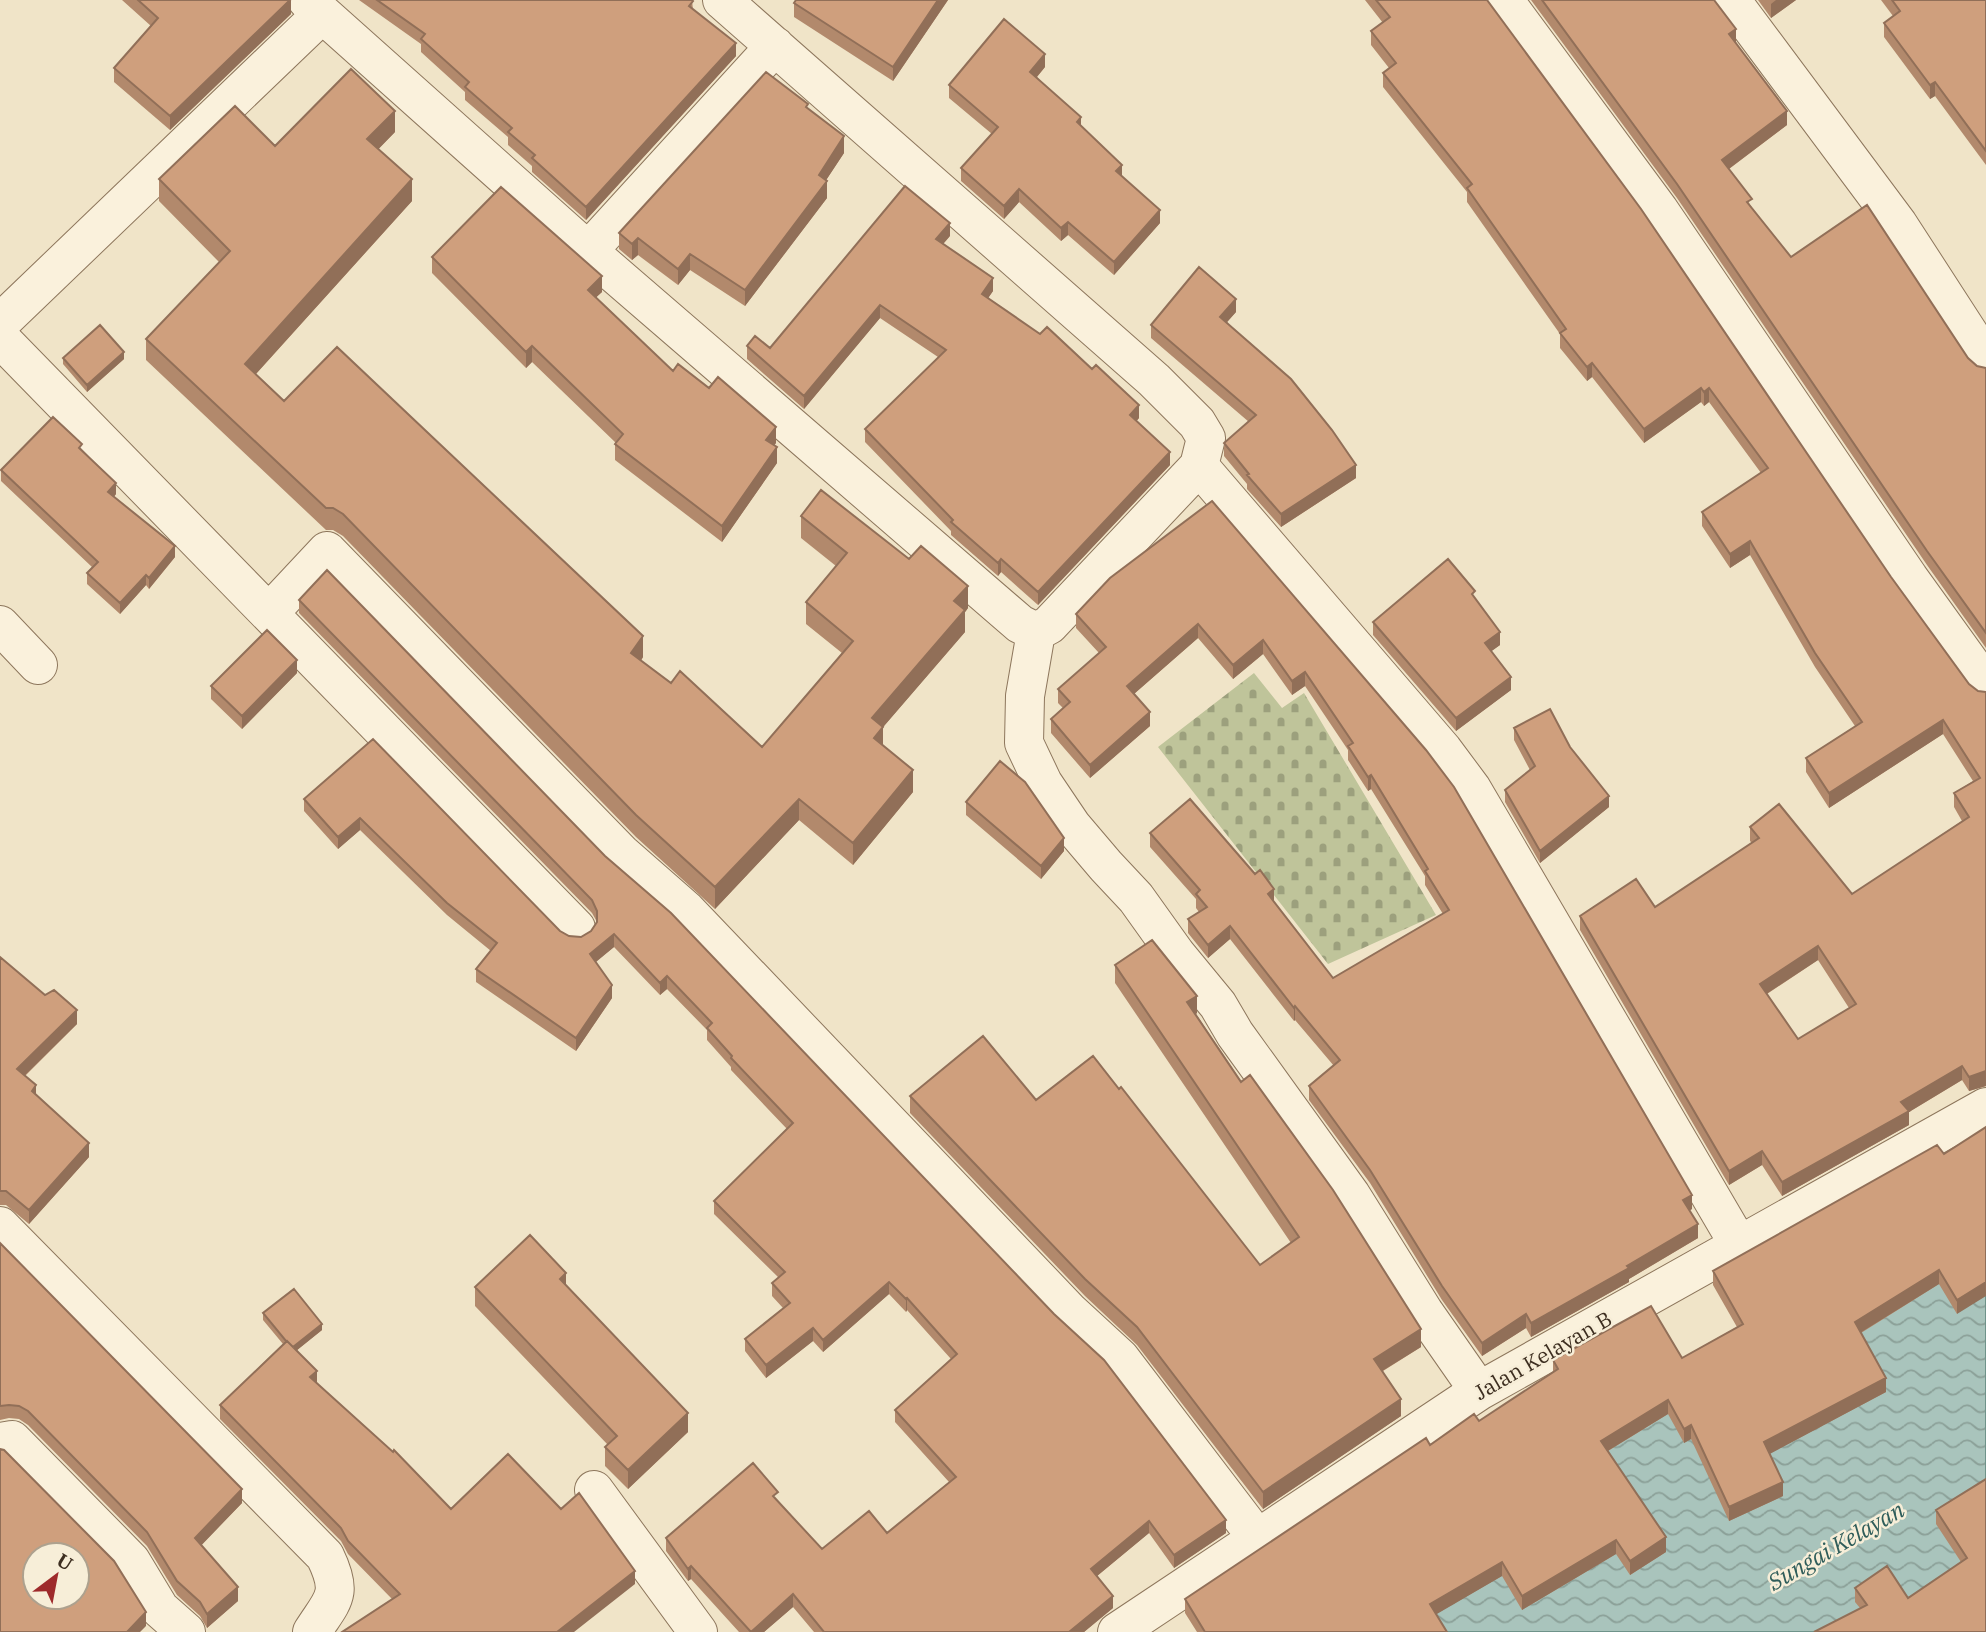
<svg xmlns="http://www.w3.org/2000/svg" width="1986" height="1632" font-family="'IBM Plex Serif',serif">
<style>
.cemetery{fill:url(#cemetery-stones)}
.water{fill:url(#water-waves);stroke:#6f938a;stroke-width:2}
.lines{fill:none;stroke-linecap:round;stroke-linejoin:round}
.minor-casing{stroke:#8d765c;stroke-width:40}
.minor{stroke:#faf1dc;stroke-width:38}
.wall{fill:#b2896c;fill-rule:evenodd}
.shaded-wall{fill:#916f58}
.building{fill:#cf9f7d;stroke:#916f58;stroke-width:2;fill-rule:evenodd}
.labels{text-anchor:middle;stroke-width:5;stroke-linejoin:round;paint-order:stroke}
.street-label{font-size:21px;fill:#3d2e20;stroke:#f7eed8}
.water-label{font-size:23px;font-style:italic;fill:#2f5d5a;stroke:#f7eed8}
</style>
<defs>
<pattern id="cemetery-stones" width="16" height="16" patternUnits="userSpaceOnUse" patternTransform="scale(1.75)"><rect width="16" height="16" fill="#bfc49a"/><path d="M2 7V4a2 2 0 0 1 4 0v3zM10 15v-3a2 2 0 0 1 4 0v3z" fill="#9ca07d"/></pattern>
<pattern id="water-waves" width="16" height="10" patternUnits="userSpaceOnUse" patternTransform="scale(1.75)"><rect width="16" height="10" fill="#a9c4bc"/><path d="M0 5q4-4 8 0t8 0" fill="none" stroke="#8ba098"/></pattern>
</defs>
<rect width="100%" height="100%" fill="#f0e4c8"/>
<!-- cemetery -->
<path class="cemetery" d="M1254,673L1282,708L1304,693L1436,915L1328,964L1158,747Z"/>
<!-- water -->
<path class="water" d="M1986,1194V1632H1206L1671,1376Z"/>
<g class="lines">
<defs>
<path id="minor" d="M307,0L588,251L1020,624L1036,632L1049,625L1199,466L1206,438L1197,423L1154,380L722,0
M1504,0L1659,210L1909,578L1986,685
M1731,0L1898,224L1986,360
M588,251L775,46
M0,323L322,14
M0,338L576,928
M1199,466L1443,750L1472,789L1739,1245
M269,613L327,551L621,853L686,910L1070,1312L1120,1358L1258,1539
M0,625L38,665
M1036,632L1025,696L1024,743L1043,783L1072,826L1106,866L1136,898L1176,954L1218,1005L1235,1034L1351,1195L1424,1312L1479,1391
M0,1226L325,1556C344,1595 333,1599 312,1632
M0,1442L12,1440L131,1561L160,1609L186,1632
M594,1490L698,1632
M1117,1632L1479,1391L1986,1107"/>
</defs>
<!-- minor casing -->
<use href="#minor" class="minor-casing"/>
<!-- minor -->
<use href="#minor" class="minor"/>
</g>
<!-- wall -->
<path class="wall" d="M122,0H291V14L170,130L114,82V68L151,26Z
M359,0H692L693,10L736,56L586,220L532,172V166L508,145V137L465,100V92L421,52V44Z
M796,0H948L893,81L794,17V3Z
M1365,0H1487L1891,577L1969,684L1978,691L1986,692V1086L1969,1091L1962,1080L1909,1112V1125L1782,1196L1762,1165L1729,1185L1580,930V916L1655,907L1752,843L1750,841V827L1852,894L1962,821L1954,807V793L1973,781L1943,734L1829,808L1806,772V758L1855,726L1815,667L1750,555L1730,568L1702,526V512L1761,473L1709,402L1704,406L1701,402L1644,443L1592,377L1587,381L1560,348V334L1467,202V192L1383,87V73L1389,68L1371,45V31L1383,23ZM1818,960L1849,1008L1798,1039L1767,994Z
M1531,0H1714L1736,42L1787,125L1729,169L1752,208L1791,257L1968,358L1977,366L1986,368V648L1927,565L1677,198Z
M1758,0H1796L1771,18Z
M1881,0H1986V165L1935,96L1930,99L1884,37V23L1893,16Z
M1045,67L1037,77L1081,126L1160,223L1114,275L1068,235L1061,241L1019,202L1004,219L961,181V168L992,134L949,98V85Z
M808,108L844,153L826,180L827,198L745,306L690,270L678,285L638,255L632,260L619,249V233Z
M395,132L378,149L412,201L256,374L284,401L643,657L641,661L762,747L842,653L806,624V602L836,566L801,538V516L968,608L965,612V632L883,727V745L913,792L853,865L799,820L715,909L636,837L343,536L333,530H326L146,360V339L219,262L159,201V179Z
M950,236L943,244L993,291L988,298L1139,418L1136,421L1170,465L1038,605L1001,572L998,576L951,535V531L865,442V429L938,357L880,318L804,409L747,359V346L770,348Z
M432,257L602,292L596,297L673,371L776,443L774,445L777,463L722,542L615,460V444L616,443L532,362L526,368L432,273Z
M1236,312L1227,322L1356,478L1281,527L1247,489V484L1224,456V443L1249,422L1151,338V325Z
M63,358L124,359L87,392L63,364Z
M82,451L116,494L114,497L175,557L149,589L146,585L120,614L87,584V573L92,567L1,481V470Z
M1212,501L1692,1209L1690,1210L1698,1238L1629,1279V1282L1531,1337L1526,1328L1482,1356L1442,1300L1370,1183L1309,1100V1086L1334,1066L1295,1020L1294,1021L1230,939L1208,958L1188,933V919L1199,912L1196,908V899L1150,847V833L1274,902L1333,978L1443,914L1425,885V876L1371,789L1368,791L1348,760V750L1305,686L1292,695L1263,654L1233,679L1198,638L1134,694L1150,726L1090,778L1051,733V719L1063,708L1058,703V689L1099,653L1076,628V614Z
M1475,598L1500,645L1491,651L1511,690L1456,731L1373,635V622Z
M299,600L1226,1533L1174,1568L1149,1533L1097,1576L1113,1608L1084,1632H814L793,1607L764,1632H739L691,1579L688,1581L666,1551V1538L778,1501L822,1549L887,1533L949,1482L895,1422V1410L951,1359L907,1310L906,1312L889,1294L823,1352L813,1341L766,1378L745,1351V1339L783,1308L772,1296V1283L779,1278L714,1214V1201L787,1129L731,1070V1067L707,1040V1030L667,989L660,995L614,947L595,962L612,998L576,1051L476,982V969L491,951L447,915L360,830L338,849L304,811V799L373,739L560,931L569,936L581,937L591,931L597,922L592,913L299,613Z
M297,673L242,729L211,699V686Z
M1514,728L1570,747L1609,807L1540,863L1505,802V790L1530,770L1514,740Z
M966,802L1064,851L1041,879L966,815Z
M0,957L77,1024L25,1076L36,1095L89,1157L29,1224L6,1205H0Z
M1115,965L1197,1013L1196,1014L1421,1347L1383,1371L1401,1416L1263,1509L1137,1345L1085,1296L910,1113V1096L1036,1100L1260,1265L1291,1243L1115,983Z
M1986,1127L1957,1314L1939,1284L1861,1333L1886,1392L1769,1454L1783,1496L1729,1521L1691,1439L1684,1443L1668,1414L1608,1451L1666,1552L1630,1575L1616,1554L1522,1610L1502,1576L1436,1614L1447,1632H1197L1185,1613V1599L1430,1445L1479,1421L1553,1372V1360L1682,1358L1737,1327L1713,1285V1271L1944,1154Z
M0,1243L242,1503L201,1545L238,1601L207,1628L200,1616L177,1595L147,1546L28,1425L19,1419L9,1418L0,1420Z
M566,1285L688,1432L628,1489L605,1466V1447L608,1445L475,1306V1287Z
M263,1313L322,1330L297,1350L317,1383L451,1509H561L635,1584L392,1599L348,1554L341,1541L220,1419V1405L283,1344L263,1320Z
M1986,1479V1632L1860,1608L1855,1602V1588L1908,1598L1961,1562L1936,1524V1510Z"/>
<!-- shaded-wall -->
<path class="shaded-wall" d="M291,0V14L170,130V116Z
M938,0H948L893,81V67Z
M1776,0H1796L1771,18V4Z
M1736,29V43L1729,34Z
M736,43V56L586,220V207Z
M1045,54V67L1030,85V72Z
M1935,82V96L1930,99V85Z
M395,111V132L367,161V139Z
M1787,111V125L1722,174V160Z
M1081,117V130L1077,122Z
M844,136V153L819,191V175Z
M1122,165V178L1116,171Z
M412,179V201L245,386V364Z
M827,181V198L745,306V290Z
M1019,189V202L1004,219V206Z
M1160,210V223L1114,275V262Z
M1068,222V235L1061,241V228Z
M950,223V236L936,252V239Z
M638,238V255L632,260V244Z
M690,254V270L678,285V269Z
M602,276V292L588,305V290Z
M993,278V291L982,307V294Z
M1236,299V312L1220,330V317Z
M880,305V318L804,409V396Z
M532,346V362L526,368V352Z
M124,352V359L87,392V385Z
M1592,363V377L1587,381V367Z
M1701,388V402L1644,443V429Z
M1709,388V402L1704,406V392Z
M1139,405V418L1130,429V415Z
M776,427V443L766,455V440Z
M777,447V463L722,542V526Z
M1170,452V465L1038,605V592Z
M1356,465V478L1281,527V514Z
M116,483V494L108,503V492Z
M1750,541V555L1730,568V554Z
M175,546V557L149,589V578Z
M1001,559V572L998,576V563Z
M146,575V585L120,614V603Z
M968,586V608L965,612V632L872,740V718L954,601Z
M1198,624V638L1127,700V686Z
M1500,632V645L1485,656V643Z
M643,636V657L631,675V653Z
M1263,640V654L1233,679V665Z
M297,660V673L242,729V716Z
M1305,672V686L1292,695V681Z
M1511,677V690L1456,731V718Z
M1150,712V726L1090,778V765Z
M1943,720V734L1829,808V793Z
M883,727V749L874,738Z
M913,770V792L853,865V843Z
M1371,775V789L1368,791V777Z
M1609,796V807L1540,863V851Z
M799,799V820L715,909V887Z
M360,818V830L338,849V837Z
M1064,838V851L1041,879V866Z
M1274,889V902L1268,894Z
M1230,926V939L1208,958V945Z
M614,934V947L590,967V954Z
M1818,946V960L1760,998V984Z
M667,976V989L660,995V983Z
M612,985V998L576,1051V1038Z
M1197,996V1013L1187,1020V1002Z
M1295,1006V1020L1294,1021V1008Z
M77,1010V1024L17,1083V1069Z
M1962,1066V1080L1909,1112V1125L1782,1196V1182L1901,1102Z
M1986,1071V1086L1969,1091V1077Z
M36,1085V1099L32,1091Z
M89,1143V1157L29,1224V1210Z
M1762,1151V1165L1729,1185V1171Z
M1692,1195V1209L1683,1214V1200Z
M1698,1224V1238L1629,1279V1282L1531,1337V1323Z
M1939,1270V1284L1855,1336V1322Z
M566,1273V1292L560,1279Z
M889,1282V1294L823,1352V1340Z
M1986,1282V1296L1957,1314V1300Z
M907,1298V1310L906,1312V1299Z
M1526,1314V1328L1482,1356V1343Z
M322,1324V1330L291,1355V1348Z
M813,1328V1341L766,1378V1365Z
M1421,1329V1347L1374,1376V1359Z
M317,1371V1384L310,1377Z
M1886,1378V1392L1764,1457V1442Z
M1401,1399V1416L1263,1509V1492Z
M1668,1400V1414L1601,1455V1441Z
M688,1413V1432L628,1489V1470Z
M1691,1425V1439L1684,1443V1429Z
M1783,1482V1496L1729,1521V1507Z
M242,1489V1503L195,1552V1538Z
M1226,1520V1533L1174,1568V1555Z
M1149,1521V1533L1091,1581V1569Z
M1666,1537V1552L1630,1575V1561Z
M1616,1540V1554L1522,1610V1596Z
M1502,1562V1576L1430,1618V1604Z
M691,1566V1579L688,1581V1569Z
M635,1571V1584L574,1632H557Z
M238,1587V1601L207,1628V1614Z
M793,1594V1607L764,1632H751Z
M1113,1596V1608L1084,1632H1069Z
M146,1612V1626L140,1632H127Z"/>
<!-- building -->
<path class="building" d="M138,0H290L170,116L114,68L158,18Z
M377,0H692L693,1L689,6L736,43L586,207L532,158L535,155L508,132L512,128L465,87L469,82L421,39L425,34Z
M796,0H938L893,67L794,3Z
M1376,0H1487L1641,209L1891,577L1969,684L1978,691L1986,692V1071L1969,1077L1962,1066L1901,1102L1909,1111L1782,1182L1762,1151L1729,1171L1580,916L1636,879L1655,907L1759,838L1750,827L1779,804L1852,894L1969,817L1954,793L1980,778L1943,720L1829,793L1806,758L1862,722L1815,653L1750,541L1730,554L1702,512L1768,468L1709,388L1704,392L1701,388L1644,429L1592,363L1587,367L1560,333L1566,329L1467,188L1472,184L1383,73L1396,63L1371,31L1390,17ZM1818,946L1856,1004L1798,1039L1760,984Z
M1542,0H1714L1736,29L1729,34L1787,111L1722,160L1752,199L1747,202L1791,257L1867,205L1968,358L1977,366L1986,368V633L1927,551L1677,184Z
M1892,0H1986V151L1935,82L1930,85L1884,23L1900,11Z
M1004,19L1045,54L1030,72L1081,117L1077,122L1122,165L1116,171L1160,210L1114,262L1068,222L1061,228L1019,189L1004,206L961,168L998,127L949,85Z
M351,69L395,111L367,139L412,179L245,364L284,401L337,347L643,636L631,653L671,683L680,671L762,747L853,641L806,602L847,553L801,516L821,490L909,559L921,546L968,586L954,601L965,610L872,718L883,727L874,738L913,770L853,843L799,799L715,887L636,815L343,514L333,508H326L146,339L230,251L159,179L235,106L275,146Z
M766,72L808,104L806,107L844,136L819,175L827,181L745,290L690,254L678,269L638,238L632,244L619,233Z
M905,186L950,223L936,239L993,278L982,294L1040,334L1047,327L1092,369L1096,365L1139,405L1130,415L1170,452L1038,592L1001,559L998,563L951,522L953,520L865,429L946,350L880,305L804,396L747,346L755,336L770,348Z
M501,187L602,276L588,290L673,371L678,364L709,388L718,377L776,427L766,440L777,447L722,526L615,444L623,434L532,346L526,352L432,257Z
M1199,267L1236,299L1220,317L1291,379L1332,430L1356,465L1281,514L1247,475L1249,474L1224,443L1256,415L1151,325Z
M100,325L124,352L87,385L63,358Z
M53,417L82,444L79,448L116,483L108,492L175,546L149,578L146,575L120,603L87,573L98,562L1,470Z
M1212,501L1426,750L1454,787L1692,1195L1683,1200L1698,1224L1627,1266L1629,1268L1531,1323L1526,1314L1482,1343L1442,1286L1370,1170L1309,1086L1340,1060L1295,1006L1294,1008L1230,926L1208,945L1188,919L1207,907L1196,894L1200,890L1150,833L1190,799L1255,874L1260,870L1274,889L1268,894L1333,978L1449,910L1425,871L1428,869L1371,775L1368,777L1348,746L1353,743L1305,672L1292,681L1263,640L1233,665L1198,624L1127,686L1150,712L1090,765L1051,719L1070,702L1058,689L1106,647L1076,614L1110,578Z
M1448,559L1475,591L1472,594L1500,632L1485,643L1511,677L1456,718L1373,622Z
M327,570L605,856L671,913L1054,1314L1104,1360L1226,1520L1174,1555L1149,1521L1091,1569L1113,1596L1069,1632H824L793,1594L751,1632L691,1566L688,1569L666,1538L753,1463L778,1492L773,1496L822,1549L869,1511L887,1533L956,1477L895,1410L957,1354L907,1298L906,1299L889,1282L823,1340L813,1328L766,1365L745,1339L790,1303L772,1283L785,1272L714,1201L793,1123L731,1058L732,1056L707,1028L712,1023L667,976L660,983L614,934L590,954L612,985L576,1038L476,969L497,943L447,903L360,818L338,837L304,799L373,739L560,931L569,936L581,937L591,931L597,922V911L592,900L299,600Z
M267,630L297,660L242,716L211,686Z
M1550,709L1570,747L1609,796L1540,851L1505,790L1535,766L1514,728Z
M1000,761L1025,782L1064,838L1041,866L966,802Z
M1152,940L1197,996L1187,1002L1241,1082L1250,1075L1333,1190L1421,1329L1374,1359L1401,1399L1263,1492L1137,1327L1085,1279L910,1096L983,1036L1036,1100L1093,1056L1119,1089L1121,1087L1260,1265L1299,1237L1115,965Z
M0,957L45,995L54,990L77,1010L17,1069L36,1085L32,1091L89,1143L29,1210L6,1191H0Z
M1986,1127V1282L1957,1300L1939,1270L1855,1322L1886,1378L1764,1442L1783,1482L1729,1507L1691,1425L1684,1429L1668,1400L1601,1441L1666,1537L1630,1561L1616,1540L1522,1596L1502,1562L1430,1604L1447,1632H1205L1185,1599L1426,1438L1430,1445L1474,1414L1479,1421L1558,1369L1553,1360L1651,1306L1682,1358L1743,1324L1713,1271L1937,1145L1944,1154Z
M530,1235L566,1273L560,1279L688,1413L628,1470L605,1447L617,1436L475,1287Z
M0,1243L242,1489L195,1538L238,1587L207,1614L200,1602L177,1581L147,1532L28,1411L19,1406L9,1405L0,1406Z
M294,1289L322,1324L293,1347L287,1341H286L263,1313Z
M287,1341L317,1371L310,1377L393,1452L394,1450L451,1509L508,1454L561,1509L579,1493L635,1571L557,1632H342L400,1594L348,1541L341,1528L220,1405Z
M0,1449L4,1450L114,1561L146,1612L127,1632H0ZM35,1555H77V1597H35Z
M1986,1479V1632H1814L1867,1605L1855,1588L1887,1566L1908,1598L1967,1558L1936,1510Z"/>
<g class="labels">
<!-- street labels -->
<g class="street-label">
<text transform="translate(1543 1356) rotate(-30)" y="7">Jalan Kelayan B</text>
</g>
<!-- water labels -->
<g class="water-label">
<text transform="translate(1836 1546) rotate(-30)" y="8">Sungai Kelayan</text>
</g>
</g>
<!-- north arrow -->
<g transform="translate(56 1576) rotate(32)"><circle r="33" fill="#f7eed8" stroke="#ada18e" stroke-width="2"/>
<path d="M0-5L12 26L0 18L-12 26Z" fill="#9e2a2b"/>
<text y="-10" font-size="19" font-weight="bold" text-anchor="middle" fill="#3d2e20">U</text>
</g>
</svg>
